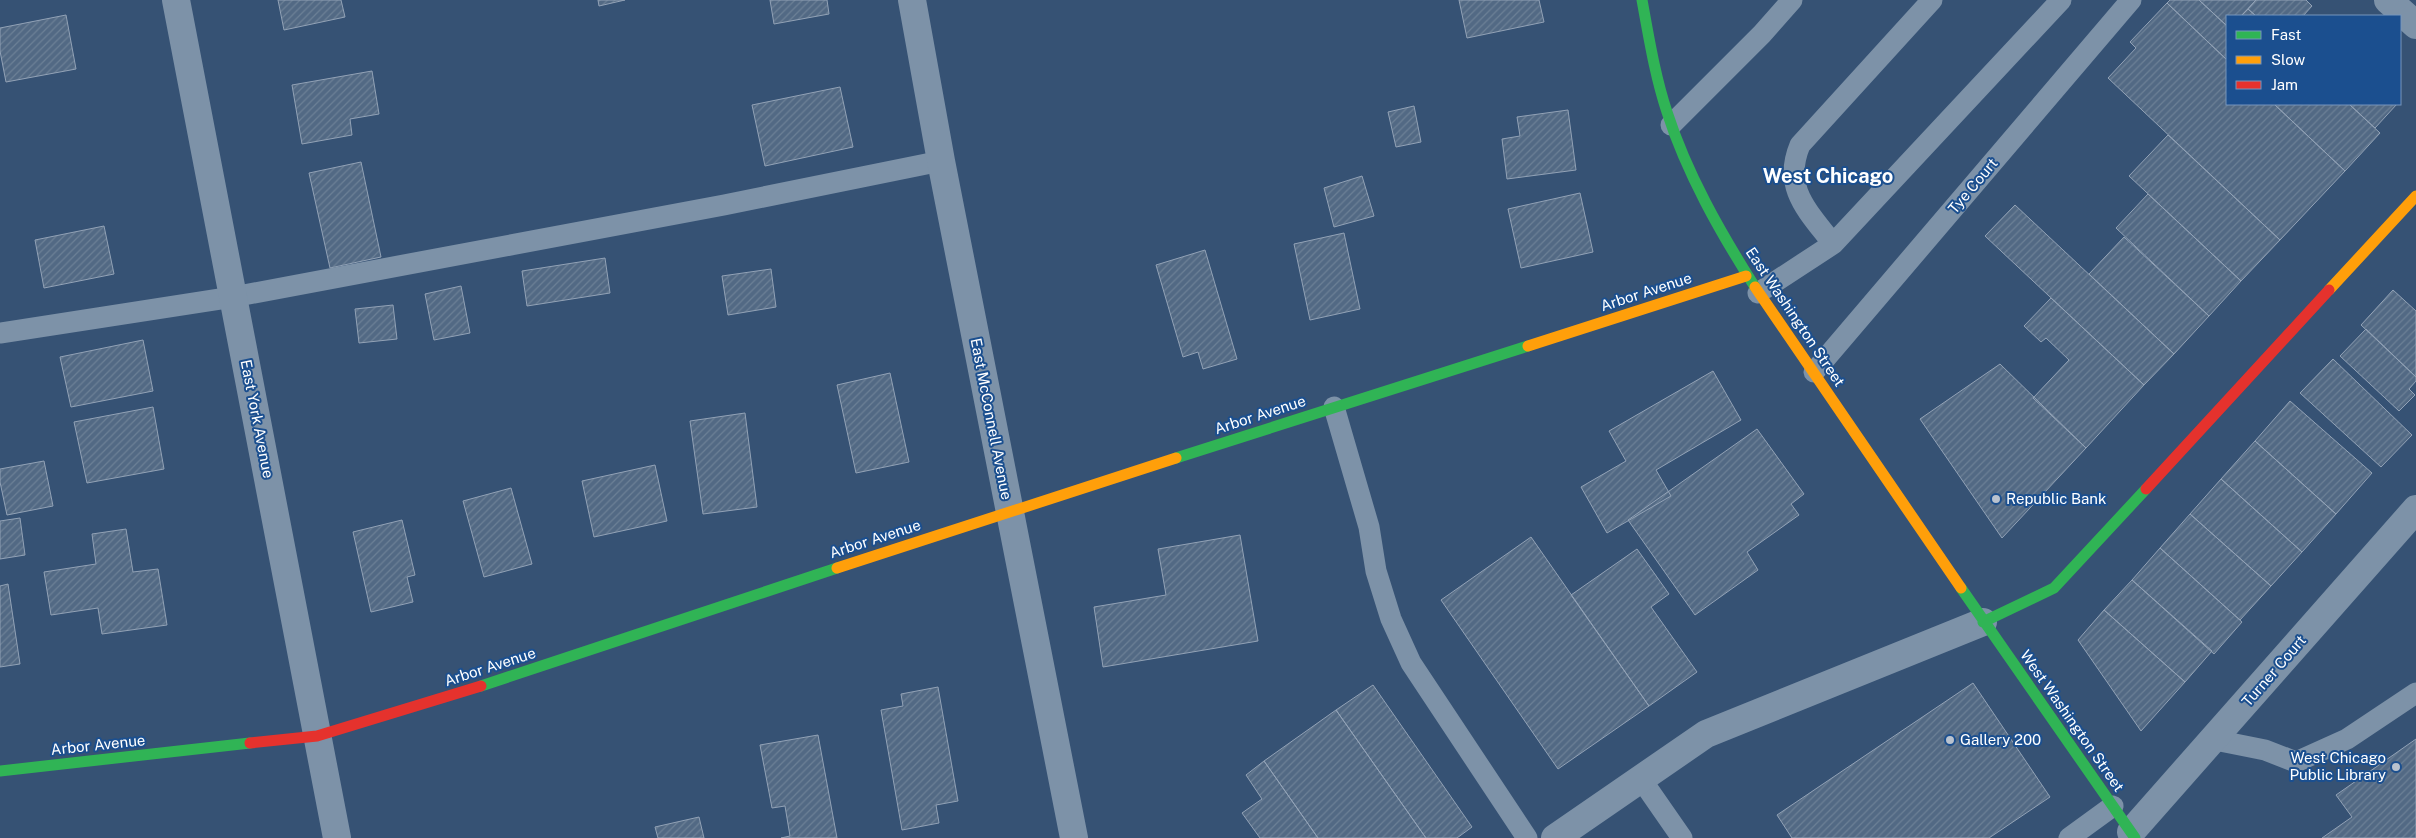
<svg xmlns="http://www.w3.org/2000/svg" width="2416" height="838" font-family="'Public Sans',sans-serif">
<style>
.building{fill:url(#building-hatch);stroke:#92a2b6}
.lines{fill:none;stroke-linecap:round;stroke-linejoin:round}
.lane{stroke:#7d92a8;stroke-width:21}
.street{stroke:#7d92a8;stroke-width:28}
.fast{stroke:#30b455;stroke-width:11}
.slow{stroke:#ff9f0a;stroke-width:11}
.jam{stroke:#e5322d;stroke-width:11}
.poi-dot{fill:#b9c2ce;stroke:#1b4f8f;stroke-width:2}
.labels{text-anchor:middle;stroke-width:4;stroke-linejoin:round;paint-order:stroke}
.street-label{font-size:15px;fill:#fff;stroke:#1b4f8f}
.poi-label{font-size:15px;fill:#fff;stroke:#1b4f8f;text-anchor:start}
.district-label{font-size:20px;font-weight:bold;fill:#fff;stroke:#1b4f8f}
</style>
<defs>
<pattern id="building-hatch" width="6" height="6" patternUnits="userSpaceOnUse" patternTransform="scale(1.25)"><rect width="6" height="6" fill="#526984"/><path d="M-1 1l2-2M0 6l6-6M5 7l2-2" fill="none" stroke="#6c8096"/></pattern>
</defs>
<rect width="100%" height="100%" fill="#365274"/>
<!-- building -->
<path class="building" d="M278,0H341L345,17L284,30Z
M598,0H625L599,6Z
M770,0H827L829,14L774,24Z
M1459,0H1539L1544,22L1467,38Z
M2170,0H2199L2227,26V60L2167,3Z
M2199,0H2256L2241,16H2227V26Z
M2256,0H2306L2312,6L2303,16H2256L2248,9Z
M2167,3L2227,60V104H2274L2345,171L2280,240L2108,78L2136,48L2130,42Z
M2248,9L2256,16H2241Z
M66,15L76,69L6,82L0,51V28Z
M372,71L379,114L350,119L352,135L302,144L292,85Z
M840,87L853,147L765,166L752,105Z
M2274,104H2349L2380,133L2345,171Z
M2349,104H2397L2375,128Z
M1414,106L1421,142L1396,147L1388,112Z
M1568,110L1576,170L1507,179L1502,139L1520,136L1517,117Z
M2168,135L2280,240L2241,281L2129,176Z
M361,162L381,257L330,268L309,173Z
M1362,176L1374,216L1334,227L1324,188Z
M1580,193L1593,252L1521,268L1508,209Z
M2148,194L2241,281L2209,316L2116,228Z
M2015,205L2174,354L2144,385L1985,236Z
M104,226L114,274L44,288L35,240Z
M1344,233L1360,309L1310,320L1294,244Z
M2124,237L2209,316L2174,354L2089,274Z
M1205,250L1237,359L1203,369L1198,352L1183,357L1156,265Z
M605,258L610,293L527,306L522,271Z
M771,269L776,307L728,315L722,276Z
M461,286L470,333L434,340L425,294Z
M2393,290L2416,311V377L2361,325Z
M2051,298L2144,385L2086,448L2033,398L2069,360L2046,338L2041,342L2024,326Z
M393,305L397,339L359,343L355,309Z
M2366,329L2416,377V381L2409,389L2415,395L2399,411L2340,356Z
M143,340L153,391L71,407L60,357Z
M2333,359L2412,435L2381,467L2300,393Z
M2000,364L2086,448L2002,538L1920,419Z
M1713,371L1741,420L1656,470L1671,496L1607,533L1581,487L1626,461L1609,431Z
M890,373L909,462L856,473L837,385Z
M2290,401L2372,473L2336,514L2255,441Z
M153,407L164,469L87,483L74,422Z
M745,413L757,507L703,514L690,421Z
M1757,429L1804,494L1791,504L1799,515L1747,552L1758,570L1695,615L1628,520Z
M2255,441L2336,514L2302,552L2221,479Z
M44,461L53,506L7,515L0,482V469Z
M655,465L667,521L594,537L582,481Z
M2221,479L2302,552L2271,586L2190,514Z
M511,488L532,564L484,577L463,501Z
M2190,514L2271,586L2240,620L2160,548Z
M20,518L25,555L0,559V521Z
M402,520L415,575L407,577L413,602L371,612L353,532Z
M126,529L133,572L158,569L167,625L102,634L98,608L51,615L44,572L96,564L92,534Z
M1240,535L1258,641L1103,667L1094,607L1166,595L1158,549Z
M1531,537L1649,706L1558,769L1441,600Z
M2160,548L2242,622L2214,654L2132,580Z
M1637,549L1669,594L1651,607L1697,672L1649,706L1571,595Z
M2132,580L2212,651L2185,682L2104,610Z
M8,584L20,664L0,667V586Z
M2104,610L2185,682L2141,731L2078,640Z
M1973,683L2050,797L1989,838H1792L1777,815Z
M1373,685L1472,827L1457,838H1426L1336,710Z
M938,687L958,801L936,805L939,823L902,830L881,710L903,706L901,694Z
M1336,710L1426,838H1318L1264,761Z
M818,735L837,838H781L790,836L785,806L772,808L760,745Z
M2416,739V838H2322L2352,817L2336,795Z
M1264,761L1318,838H1260L1242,813L1262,799L1246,775Z
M699,817L704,838H658L655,827Z"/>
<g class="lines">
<!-- lane -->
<path class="lane" d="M1671,125L1762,34L1792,0
M1833,244C1808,211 1782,188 1800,145L1932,0
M1758,293L1833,244L2061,0
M0,333L233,297L724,205L941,161
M1814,372L2131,0
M1334,407L1369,527L1376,571L1391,619L1411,663L1527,838
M2215,740L2265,750L2296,762L2347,739L2416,693
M1641,779L1682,838
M2069,838L2113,806"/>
<!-- street -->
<path class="street" d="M176,0L337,838
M912,0L941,161L1074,838
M2388,0L2416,25
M2131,832L2416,509
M1555,838L1706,734L1983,622"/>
<!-- fast -->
<path class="fast" d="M1642,0C1649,38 1655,76 1667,112C1687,174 1720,232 1755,287
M1176,458L1528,346
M1961,588L2135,838
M1983,622L2054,588L2146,489
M481,686L837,568
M0,771L250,743"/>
<!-- slow -->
<path class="slow" d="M1755,287L1961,588
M2329,290L2416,196
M1528,346L1746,276
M837,568L1176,458"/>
<!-- jam -->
<path class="jam" d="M2146,489L2329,290
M250,743L317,736L481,686"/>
</g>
<!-- markers -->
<g class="poi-dot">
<circle cx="1996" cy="499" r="5"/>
<circle cx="1950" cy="740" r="5"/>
<circle cx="2396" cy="767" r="5"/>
</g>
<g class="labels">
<!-- street labels -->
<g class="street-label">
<text transform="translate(1973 186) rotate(-50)" y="5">Tye Court</text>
<text transform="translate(1646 292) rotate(-18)" y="5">Arbor Avenue</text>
<text transform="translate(1795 317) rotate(56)" y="5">East Washington Street</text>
<text transform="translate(1260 415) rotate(-18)" y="5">Arbor Avenue</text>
<text transform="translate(257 419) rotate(79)" y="5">East York Avenue</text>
<text transform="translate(991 419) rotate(79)" y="5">East McConnell Avenue</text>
<text transform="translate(875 539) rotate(-18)" y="5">Arbor Avenue</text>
<text transform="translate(490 667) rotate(-18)" y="5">Arbor Avenue</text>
<text transform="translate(2274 671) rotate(-49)" y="5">Turner Court</text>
<text transform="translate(2072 721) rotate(55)" y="5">West Washington Street</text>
<text transform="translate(98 745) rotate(-6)" y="5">Arbor Avenue</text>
</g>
<!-- poi labels -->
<g class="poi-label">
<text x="2006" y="504">Republic Bank</text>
<text x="1960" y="745">Gallery 200</text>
<text x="2386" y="763" text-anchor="end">West Chicago<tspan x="2386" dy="17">Public Library</tspan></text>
</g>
<!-- district labels -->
<g class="district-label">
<text x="1828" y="183">West Chicago</text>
</g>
</g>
<!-- legend -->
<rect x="2226" y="15" width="175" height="90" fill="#1b4f8f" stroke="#7695bc"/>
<rect x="2236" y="31" width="25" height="8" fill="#30b455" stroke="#7695bc"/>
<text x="2271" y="40" font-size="15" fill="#ffffff">Fast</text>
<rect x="2236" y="56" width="25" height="8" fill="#ff9f0a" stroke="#7695bc"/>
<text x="2271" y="65" font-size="15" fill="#ffffff">Slow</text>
<rect x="2236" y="81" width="25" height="8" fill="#e5322d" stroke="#7695bc"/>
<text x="2271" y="90" font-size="15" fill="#ffffff">Jam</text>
</svg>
